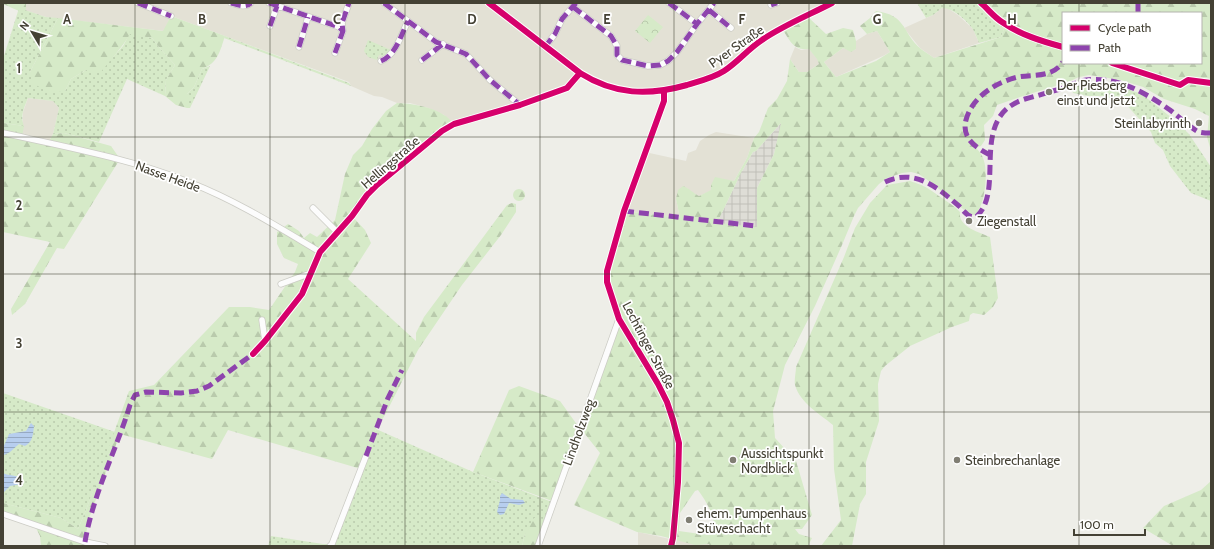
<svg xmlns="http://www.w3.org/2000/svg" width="1214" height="549" font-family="Cabin,sans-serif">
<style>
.residential{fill:#e3e1d5}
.industrial{fill:url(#industrial-grid)}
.grass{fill:url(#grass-dots)}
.forest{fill:url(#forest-firs);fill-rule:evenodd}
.park{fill:url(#park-crowns)}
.water{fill:url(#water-rules)}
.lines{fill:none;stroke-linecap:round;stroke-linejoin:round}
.minor-casing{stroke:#ccccc5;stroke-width:7}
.minor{stroke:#fcfcfc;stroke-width:5.5}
.quiet{stroke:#8e44ad;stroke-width:5;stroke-dasharray:10 5;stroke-linecap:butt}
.cycleway-casing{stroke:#fff;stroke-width:8}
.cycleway{stroke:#d6006c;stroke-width:6}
.grid{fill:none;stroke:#444134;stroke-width:1;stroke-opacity:0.55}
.poi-dot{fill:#807e73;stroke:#fff;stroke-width:1.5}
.labels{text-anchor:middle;stroke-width:3.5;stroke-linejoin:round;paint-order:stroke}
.street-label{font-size:13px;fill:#444134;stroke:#fff}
.poi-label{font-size:13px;fill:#444134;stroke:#fff;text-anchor:start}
.grid-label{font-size:13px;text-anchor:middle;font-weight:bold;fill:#444134;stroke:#fff;stroke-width:3.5;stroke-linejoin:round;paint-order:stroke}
</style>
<defs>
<pattern id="industrial-grid" width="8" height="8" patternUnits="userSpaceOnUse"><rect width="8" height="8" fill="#deddd6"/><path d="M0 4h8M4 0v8" fill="none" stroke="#c0bfb8"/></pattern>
<pattern id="grass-dots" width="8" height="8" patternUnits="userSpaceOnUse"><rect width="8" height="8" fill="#d6eac8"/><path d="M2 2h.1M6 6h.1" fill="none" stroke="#b9caac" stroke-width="1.8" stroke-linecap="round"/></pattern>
<pattern id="forest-firs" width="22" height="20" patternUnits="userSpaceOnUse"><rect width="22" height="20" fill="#d6eac8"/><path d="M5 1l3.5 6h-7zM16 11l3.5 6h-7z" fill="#b9caac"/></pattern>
<pattern id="park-crowns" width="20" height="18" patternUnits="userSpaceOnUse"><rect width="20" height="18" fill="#d6eac8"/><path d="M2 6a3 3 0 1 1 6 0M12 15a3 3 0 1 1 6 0" fill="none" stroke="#b9caac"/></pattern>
<pattern id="water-rules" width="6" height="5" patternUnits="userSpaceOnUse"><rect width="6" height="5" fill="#b7ceee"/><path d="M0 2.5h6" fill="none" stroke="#96a9c2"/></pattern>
</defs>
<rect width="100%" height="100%" fill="#eeeee8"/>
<!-- residential -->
<path class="residential" d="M3,3H832L766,37L726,70L678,88L628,92L580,73L567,88L454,124L444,115L428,108L410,103H397L382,97L374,96L351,86L349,82L171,16L164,31L46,17Z
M942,8H947L958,15L973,29L979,43L934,58L920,48L904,28L933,15Z
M877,31L890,52L883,56L836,77L824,62L843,48L851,51L856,49V41L867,34Z
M795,47L801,50L809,49L818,59L819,64L807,72H799L790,59Z
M28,98L53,101L59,108L53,134L48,143L22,137L23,112Z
M716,132L754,138L747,158L734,181L699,196L691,192L687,188L676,199L680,218L624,211L645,152L686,161L688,153L696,150L700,141L709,135Z
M638,532L670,539L668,546H638Z
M673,538L709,544L710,546H671Z"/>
<!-- industrial -->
<path class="industrial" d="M782,122L774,154L757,188V228L717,223L741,173L753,152L756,151Z"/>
<!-- grass -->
<path class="grass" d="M917,3H981L1001,22L1004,29L1001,37L979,43C977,39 975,32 972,28C966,20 953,8 942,8L933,15L926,18Z
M19,8L46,17L58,18L30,72L65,91L71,79L86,70L113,57L123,46L130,33L152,38L159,47L175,65L166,80L165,96L127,79L99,142L64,133L53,134L59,108L53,101L28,98C24,108 20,116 24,126L3,123V59Z
M225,36L349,83L351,86L224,38Z
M368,40L391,50L385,57L379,55L377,60L368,57L364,51Z
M210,66L190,108H187V94L194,87L202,69Z
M1088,84L1116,86L1139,93L1148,99L1177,122L1189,134L1211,167V201L1191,193L1170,166L1163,150L1155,143L1151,132L1123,101L1102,96H1088L1073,93L1072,89L1080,85Z
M3,393L115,432L86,510L78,529L61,518L3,503Z
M376,429L473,472L552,502L545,519L525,534L522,546H336L332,544L328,546H268L271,536L323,544H332Z"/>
<!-- forest -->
<path class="forest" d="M3,3H26V9L24,12C19,12 9,6 3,4Z
M981,3H1211V151L1207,137L1209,116L1195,109L1164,99L1143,87L1121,80L1089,75L1079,77L1068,82L1020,97L997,105L993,116L984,125L985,140L981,146L976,148C980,152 983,156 984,161C988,174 985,206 975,215L969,214L933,184L919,174L911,172L902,173L887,178L879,184L858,208L854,216L842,245L815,306L785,365L773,411L775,438L796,461L812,515L802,529H795L799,534L812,538L808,546H710L709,544L695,545L661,536L637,532L574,505L600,453L581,429L619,319L607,282L624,211L680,218L676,199L678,190L683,186C689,188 693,193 699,196L711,190V185L715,177L734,181L747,158L754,138L759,132L768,108L777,99L787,81L790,59L799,72H807L819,64L817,59L809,49C793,51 790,40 782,29L807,16L826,34L843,28L853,30L856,41V49L851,52L843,48L824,62L836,77L876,61L890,52L877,31L867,34L860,26L870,18L876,11C907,15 902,33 921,49C925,52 930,55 934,58L1001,37L1004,29L1001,22ZM1063,13H1201V63H1063ZM781,123L774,154L757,188V227L717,223L741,173L753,152L756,151ZM698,490C706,501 720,522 711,535L700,534L679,531L680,513L695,491Z
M171,16L225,36C220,51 218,63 202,69L194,87L187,94V108L176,105L165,96L166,80L175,65L159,47L152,38L130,34C122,48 110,60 100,73L86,70L71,79L65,91L49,92L32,83L30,72L58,18L163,31Z
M397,103C410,103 433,107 444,115C448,117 451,121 454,124L377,185L352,216L365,230L371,243L348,279L416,341V333L424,317L507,205L512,203L516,204V212L501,235L462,285L418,350L385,415L376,429L361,469L228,430L212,459L120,434L88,521L85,542L95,546H41L40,536L34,524L3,514V503L61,518L78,529L86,510L129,391L154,385L229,307H250L269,310L295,272L298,264L284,258L277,244V232L288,224L299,231L304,238L310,233L317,237L335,220L345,174L353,155L362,146L372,129L386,111Z
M3,123L24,126L22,137L48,143L53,134L64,133L111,146L120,159L64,249L57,248L25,304L12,315L11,309L50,242L3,232Z
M910,181C926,186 929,189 942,198C950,204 952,204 960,212C958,227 979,232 990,237L998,298L993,307L984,315L973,313L970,315L969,321L952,327L910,346L885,366L881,371L878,384L879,421L866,462V494L860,504L852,546H821L841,520L834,469L833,425C820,414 800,403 795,385C794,380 796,372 796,367L844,257L855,228L870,203L887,185Z
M513 195a6 6 0 1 1 12 0a6 6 0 1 1-12 0Z
M519,386L560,401L578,426L552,501L473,472L509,390Z
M1211,481V546H1173L1143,528L1164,506L1201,490Z
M534,518L545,519L535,546H522L525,534Z"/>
<!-- park -->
<path class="park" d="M648,15L663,27L650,43L635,31Z"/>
<!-- water -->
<path class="water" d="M31,423L34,426C33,434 33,442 25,446L19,444L10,452L4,455L3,448L9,434L26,431Z
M3,473C9,476 16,475 23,478V481L22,484L10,486L3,493Z
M502,493L511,499L523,500L525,503L519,505L509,503L504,514L500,515L497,512L500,500V496Z"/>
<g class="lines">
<defs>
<path id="minor" d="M138,3L171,16
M231,3C238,5 245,8 251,3
M269,3L339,27L343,31L342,23L349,3
M384,3L436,42L466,54L490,80L520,105
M489,3L580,73C615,95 648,96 687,85C700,81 713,78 724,71C738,62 748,49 762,40C782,26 809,15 832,3
M669,3L697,24
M981,3L1001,22L1023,34
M771,5L777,3
M573,7L611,36L617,46V55L622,60L648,66L660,65L668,61L677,52L697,24L714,3
M709,10L731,28
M270,26L277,6
M299,47L308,17
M545,47L555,34L562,19L576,3
M335,53L343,31
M422,60L443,44
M381,61C396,55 401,35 408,21
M664,91V101L624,211L607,271V282L619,319L658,384L667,402L673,420L679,443L678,482L673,538L671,546
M3,133C67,147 131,159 191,183C237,201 278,227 320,252
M313,208L337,232
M281,284L311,273
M262,320L265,341
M253,354L265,341L302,294L320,252L352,216L367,195L377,185L442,131L454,124L520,105L567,88L580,73
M3,514L85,542L105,546
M330,546L332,544L366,456
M538,546L619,319"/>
</defs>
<!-- minor casing -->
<use href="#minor" class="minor-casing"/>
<!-- minor -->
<use href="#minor" class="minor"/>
<!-- quiet -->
<path class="quiet" d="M138,3L171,16
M231,3C238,5 245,8 251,3
M269,3L339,27L343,31L342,23L349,3
M384,3L436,42L466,54L490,80L520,105
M669,3L697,24
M771,5L777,3
M573,7L611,36L617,46V55L622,60L648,66L660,65L668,61L677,52L697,24L714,3
M709,10L731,28
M1138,13V3
M270,26L277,6
M299,47L308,17
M545,47L555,34L562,19L576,3
M335,53L343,31
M422,60L443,44
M381,61C396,55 401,35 408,21
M990,155C977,148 961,139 966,120C972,97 996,82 1018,77C1035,74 1052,78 1063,62
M885,182C915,168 937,187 959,206C964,211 968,218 976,217C1007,190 967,117 1025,99C1037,96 1049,92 1060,89C1069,86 1077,82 1086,80C1117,76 1146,93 1170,110C1177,115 1193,130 1199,132C1203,133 1207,133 1211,133
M624,211L756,226
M366,456L388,398L402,370
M85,542C93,494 116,451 130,405L135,395L146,392L181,393L197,391L209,386L253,354"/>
<defs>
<path id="cycleway" d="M489,3L580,73C615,95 648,96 687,85C700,81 713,78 724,71C738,62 748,49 762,40C782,26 809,15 832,3
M981,3C988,9 994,17 1002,22C1021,35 1041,41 1063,47
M1112,63L1180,85L1188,80L1211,83
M664,91V101L624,211L607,271V282L619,319L658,384L667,402L673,420L679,443L678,482L673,538L671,546
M253,354L265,341L302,294L320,252L352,216L367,195L377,185L442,131L454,124L520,105L567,88L580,73"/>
</defs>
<!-- cycleway casing -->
<use href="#cycleway" class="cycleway-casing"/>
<!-- cycleway -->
<use href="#cycleway" class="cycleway"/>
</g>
<!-- grid -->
<path class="grid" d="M135,3V546M270,3V546M405,3V546M540,3V546M674,3V546M809,3V546M944,3V546M1079,3V13M1079,63V546M3,137H1211M3,274H1211M3,412H1211"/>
<!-- markers -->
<g class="poi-dot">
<circle cx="1049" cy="92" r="4"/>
<circle cx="1199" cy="123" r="4"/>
<circle cx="969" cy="221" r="4"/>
<circle cx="733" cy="460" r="4"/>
<circle cx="957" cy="460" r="4"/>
<circle cx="689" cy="520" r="4"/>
</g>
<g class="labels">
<!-- street labels -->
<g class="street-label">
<text transform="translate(736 46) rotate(-35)" y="5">Pyer Straße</text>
<text transform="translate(390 162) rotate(-41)" y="5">Hellingstraße</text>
<text transform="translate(168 176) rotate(20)" y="5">Nasse Heide</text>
<text transform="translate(649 345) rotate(62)" y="5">Lechtinger Straße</text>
<text transform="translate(578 432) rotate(-70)" y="5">Lindholzweg</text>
</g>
<!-- poi labels -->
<g class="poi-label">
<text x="1057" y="90">Der Piesberg<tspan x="1057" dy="15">einst und jetzt</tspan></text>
<text x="1191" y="128" text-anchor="end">Steinlabyrinth</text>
<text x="977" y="226">Ziegenstall</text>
<text x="741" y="458">Aussichtspunkt<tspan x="741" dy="15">Nordblick</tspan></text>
<text x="965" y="465">Steinbrechanlage</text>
<text x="697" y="518">ehem. Pumpenhaus<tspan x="697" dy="15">Stüveschacht</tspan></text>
</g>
</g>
<g class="grid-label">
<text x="67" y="24">A</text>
<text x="202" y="24">B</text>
<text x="337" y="24">C</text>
<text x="472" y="24">D</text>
<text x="607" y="24">E</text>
<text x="742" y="24">F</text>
<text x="877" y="24">G</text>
<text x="1012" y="24">H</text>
<text x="19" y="73">1</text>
<text x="19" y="210">2</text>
<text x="19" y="348">3</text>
<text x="19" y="485">4</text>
</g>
<!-- border -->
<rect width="1214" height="549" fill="none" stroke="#444134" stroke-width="8"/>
<!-- legend -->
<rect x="1062" y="12" width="140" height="52" fill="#ffffff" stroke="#b4b3ae"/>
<rect x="1070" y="25" width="20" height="6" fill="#d6006c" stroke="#b4b3ae"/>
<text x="1098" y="32" font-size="12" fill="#444134">Cycle path</text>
<rect x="1070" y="45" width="20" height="6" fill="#8e44ad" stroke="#b4b3ae"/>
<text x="1098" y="52" font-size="12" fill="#444134">Path</text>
<!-- north arrow -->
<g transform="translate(32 32) rotate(308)" stroke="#ffffff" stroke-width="3" paint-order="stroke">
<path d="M0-3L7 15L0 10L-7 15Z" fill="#444134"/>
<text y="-6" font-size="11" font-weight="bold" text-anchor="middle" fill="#444134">N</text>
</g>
<!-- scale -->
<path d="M1074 529v6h71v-6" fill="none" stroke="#444134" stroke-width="2"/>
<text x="1080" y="529" font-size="12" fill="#444134" stroke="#ffffff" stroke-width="3" paint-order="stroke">100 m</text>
</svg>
